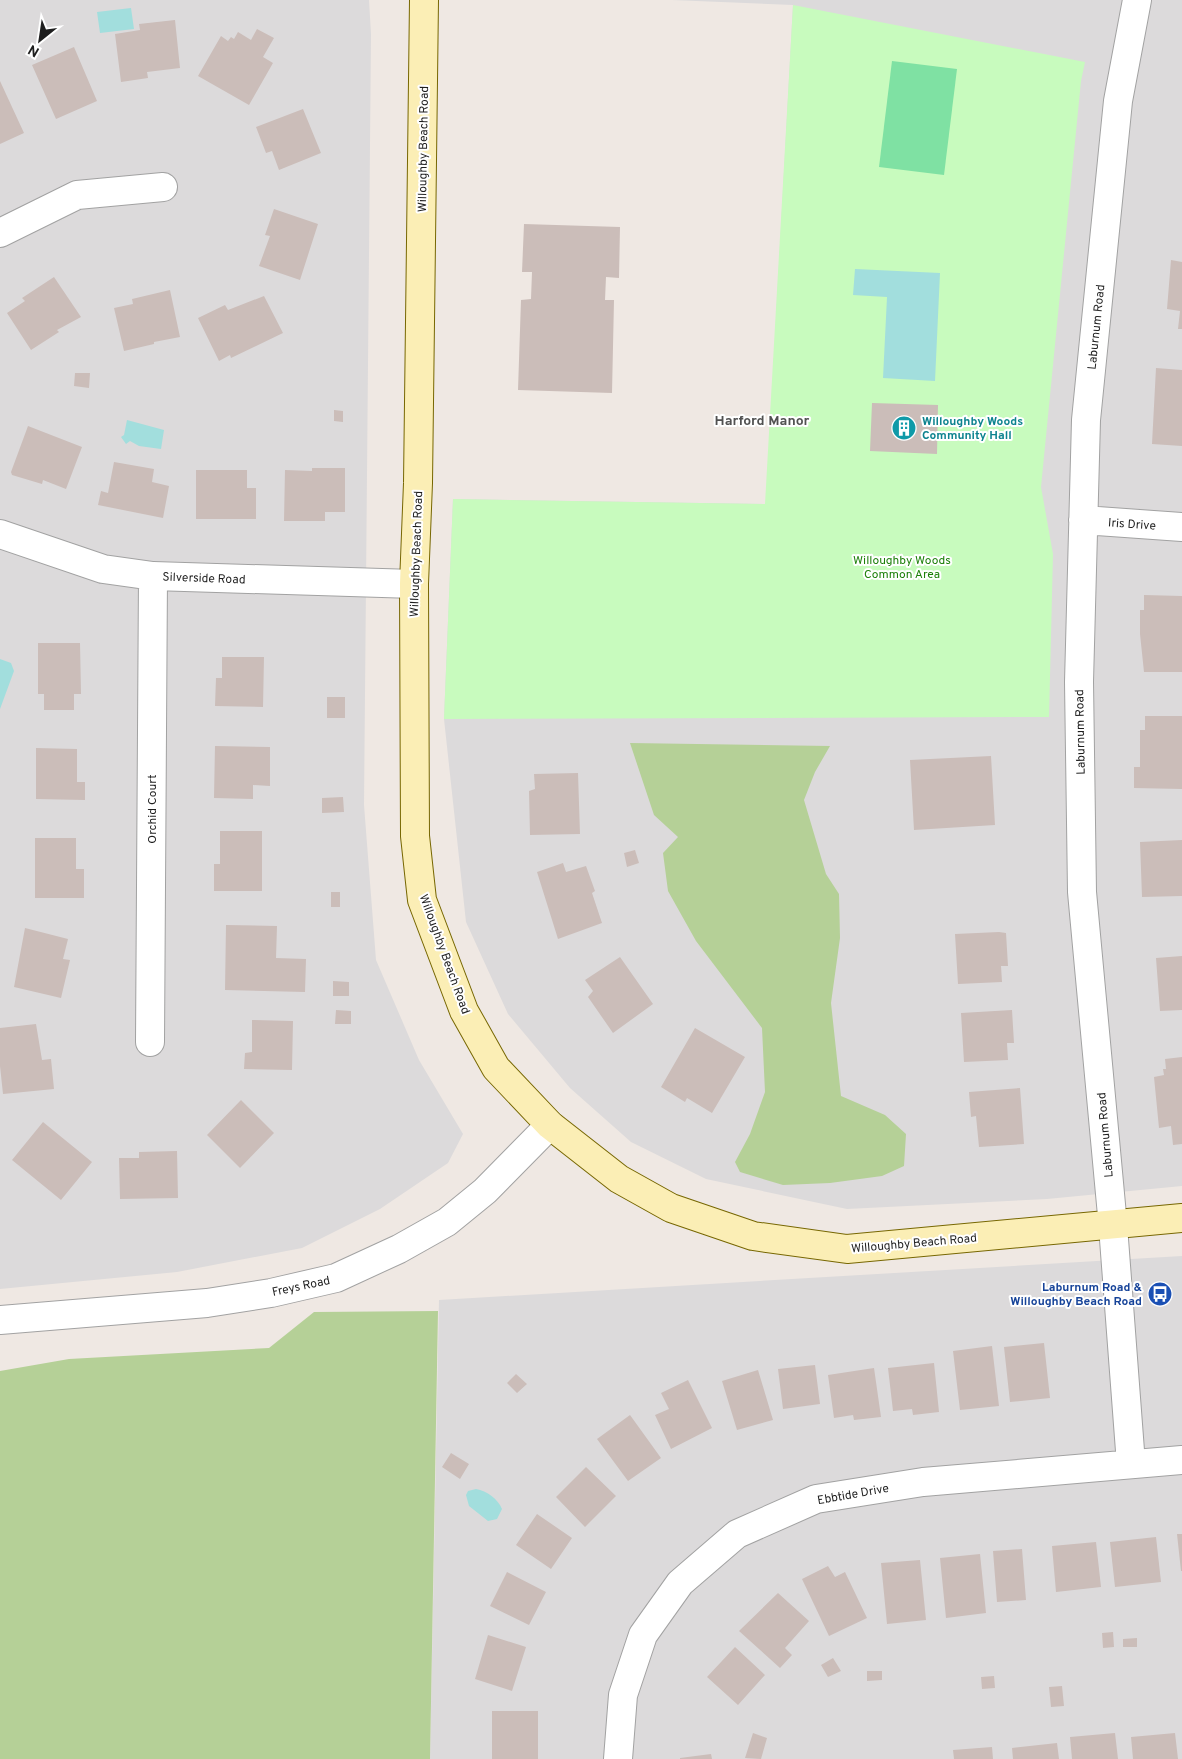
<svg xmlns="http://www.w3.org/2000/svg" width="1182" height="1759" font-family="Overpass,sans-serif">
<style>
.residential{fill:#dcdadb}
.forest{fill:#b5d097}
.park{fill:#c8fbbe}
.pitch{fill:#7fe1a3}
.water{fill:#a2dedd}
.building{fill:#cbbdb9}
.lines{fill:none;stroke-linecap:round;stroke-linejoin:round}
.street-casing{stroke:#a2a2a2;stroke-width:30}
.secondary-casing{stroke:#776702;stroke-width:30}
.street{stroke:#fff;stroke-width:28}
.secondary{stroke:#fbeeb5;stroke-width:28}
.labels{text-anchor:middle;stroke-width:4;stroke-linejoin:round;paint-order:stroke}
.street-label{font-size:12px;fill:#1e1e1e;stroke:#fff}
.culture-label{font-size:12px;font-weight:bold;fill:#0d838f;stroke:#fff;text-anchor:start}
.park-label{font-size:12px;fill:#1b7f08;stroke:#fff}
.transit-label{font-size:12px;font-weight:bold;fill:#164399;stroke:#fff;text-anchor:end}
.neighbourhood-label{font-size:14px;font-weight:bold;fill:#515151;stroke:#fff}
</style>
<rect width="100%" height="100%" fill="#efe8e3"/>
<!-- residential -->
<path class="residential" d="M0,0H369L371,34L364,805L376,960L419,1060L463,1134L448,1163L380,1209L302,1248L177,1272L0,1289Z
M672,0H1182V1186L1047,1199L847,1209L706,1179L631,1142L570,1088L508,1014L466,922L444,719L453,499L766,504L793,5Z
M1182,1256V1759H430L439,1300Z"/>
<!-- forest -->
<path class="forest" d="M630,743L830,746L815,772L804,800L826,874L839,894L840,938L831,1003L841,1096L885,1115L906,1134L904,1166L882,1176L830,1183L783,1185L740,1172L735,1162L750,1134L765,1092L762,1028L696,941L668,891L663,853L678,837L654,815Z
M438,1311L430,1759H0V1371L69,1359L269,1348L314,1312Z"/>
<!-- park -->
<path class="park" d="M793,5L1085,62L1081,81L1041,487L1053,554L1049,717L444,719L453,499L765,504Z"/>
<!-- pitch -->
<path class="pitch" d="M892,61L957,69L944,175L879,167Z"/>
<!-- water -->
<path class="water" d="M131,8L134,29L100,33L97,12Z
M855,269L940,273L935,381L883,378L887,297L853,295Z
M127,420L164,430L161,449L139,446L130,441L126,444L121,437L124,435Z
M0,659L11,663L14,671L0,709Z
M476,1489C487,1491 498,1499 502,1509L497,1519L488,1521L469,1506L466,1495L468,1491Z"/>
<!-- building -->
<path class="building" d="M175,20L180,68L147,72L148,78L121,82L115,34L140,30L139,24Z
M257,29L274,38L263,57L273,63L249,105L198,76L221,36L228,41L231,37L234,39L238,32L251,40Z
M74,47L97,101L56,119L32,65Z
M0,81L24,133L0,144Z
M303,109L321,153L279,170L272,151L266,153L256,127Z
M274,209L318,224L300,280L259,266L270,236L265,235Z
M524,224L620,227L619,278L606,277L605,300H614L612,393L518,390L521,300L531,299L532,272H522Z
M1171,260L1182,262V329H1178L1180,311L1167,309Z
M54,277L81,317L57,330L59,332L31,350L7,313L25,301L22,298Z
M170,290L180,337L154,342V344L124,351L114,308L133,304L132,299Z
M264,296L283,333L231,358L230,355L219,361L198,318L225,305L228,310Z
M1156,368L1182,370V446L1152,444Z
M75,373H90L89,388L74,386Z
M872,403L938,405L937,454L870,451Z
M334,410L343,411V422L334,421Z
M28,426L82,447L66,489L43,480L42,484L12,475L11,472Z
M114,462L154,469L152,482L169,486L163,518L98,505L101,491L108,493Z
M312,468H345V512H325V521H284L285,470L312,471Z
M196,470H247V488H256V519H196Z
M1144,595L1182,596V672H1144L1140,634V610H1144Z
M38,643H80L81,694H74V710H44V694H38Z
M222,657H264L263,707L215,706L216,678H222Z
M327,697H345V718H327Z
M1145,716H1182V789L1134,788V767H1140V730H1145Z
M215,746L270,747V786L253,785V799L214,798Z
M36,748L77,749V782H85V800L36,799Z
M991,756L995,825L914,830L910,760Z
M578,773L580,834L530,835L529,791L535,789L534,774Z
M343,797L344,812L322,813V798Z
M220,831H262V891H214V864H220Z
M35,838H76V869H84V898H35Z
M1182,840V896L1142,897L1140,842Z
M635,850L639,863L627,867L624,853Z
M563,863L566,872L586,866L595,891L592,893L602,923L558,939L537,872Z
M331,892H340V907H331Z
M226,925L277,926L276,958L306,959L305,992L225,990Z
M25,928L68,939L63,959L70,960L61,998L14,987Z
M999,932L1006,933L1008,966H1001L1002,982L958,984L955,934Z
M1182,956V1010L1160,1011L1156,958Z
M620,957L653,1004L613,1033L588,997L593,991L585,980Z
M333,981L349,982V996H333Z
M336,1010L351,1011V1024H335Z
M1012,1010L1014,1043H1007L1008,1060L964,1062L961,1013Z
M252,1020L293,1021L292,1070L244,1069L245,1053L252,1052Z
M36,1024L42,1060L51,1059L54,1089L3,1094L0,1066V1028Z
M695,1028L745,1057L712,1113L687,1098L685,1102L661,1087Z
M1182,1057V1144L1173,1145L1171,1126L1159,1128L1154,1077L1164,1075L1163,1069H1166L1165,1059Z
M1020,1088L1024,1144L979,1147L976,1116L971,1117L969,1092Z
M241,1100L274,1133L240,1168L207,1135Z
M43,1122L92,1162L61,1200L12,1160Z
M177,1151L178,1198L120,1199L119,1158H139V1152Z
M1044,1343L1050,1398L1010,1402L1004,1347Z
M992,1346L999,1406L960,1410L953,1351Z
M934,1363L939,1412L913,1415L912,1409L893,1411L888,1368Z
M815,1365L820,1404L783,1409L778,1369Z
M874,1368L881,1417L854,1420L853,1415L834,1418L828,1375Z
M758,1370L773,1420L737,1430L722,1381Z
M516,1374L527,1384L517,1393L507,1383Z
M688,1380L712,1428L671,1449L655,1415L669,1409L661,1393Z
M630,1415L661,1458L628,1481L597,1439Z
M451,1453L469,1464L460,1479L442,1467Z
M586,1467L616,1496L585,1527L556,1497Z
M537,1514L572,1538L551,1569L516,1545Z
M1177,1534H1182V1571H1181Z
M1156,1537L1161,1582L1115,1587L1110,1542Z
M1096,1542L1101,1587L1056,1592L1052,1546Z
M1022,1549L1026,1600L997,1602L993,1551Z
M980,1554L986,1613L946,1618L940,1558Z
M920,1560L926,1620L887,1624L881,1563Z
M828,1566L835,1577L845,1572L867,1618L829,1636L802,1579Z
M507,1572L546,1592L529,1625L490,1606Z
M778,1593L809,1621L785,1648L792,1655L780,1668L739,1631Z
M1113,1632L1114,1647L1103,1648L1102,1633Z
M488,1635L526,1647L512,1691L475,1679Z
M1137,1638V1647H1123V1639Z
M735,1647L765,1675L738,1705L707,1677Z
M833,1658L841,1671L828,1677L821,1665Z
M867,1671H882V1680L867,1681Z
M994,1676L995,1688L982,1689L981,1677Z
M1062,1686L1064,1706L1051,1707L1049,1687Z
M492,1711H538V1759H492Z
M753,1733L767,1738L761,1759L745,1758Z
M1115,1733L1118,1759H1072L1070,1737Z
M1175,1733L1178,1759H1133L1131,1737Z
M1057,1743L1059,1759H1013L1012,1748Z
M992,1747L993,1759H954L953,1750Z
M711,1754L712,1759H680V1758Z"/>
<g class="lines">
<defs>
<path id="street" d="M0,233L77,195L163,187
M1083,520L1182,527
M0,534L103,569L153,576L414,584
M150,1042L153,576
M0,1320L207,1303L271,1293L336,1278L399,1249L447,1222L485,1191L550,1125
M1131,1464L1113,1226L1082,892L1079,682L1086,420L1118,101L1137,0
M618,1759L623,1695L643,1635L680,1583L737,1534L816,1499L923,1482L1182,1460"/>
<path id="secondary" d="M424,0L418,483L414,584L415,836L422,900L464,1011L496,1068L550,1125L619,1179L671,1208L753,1236L847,1249L1182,1218"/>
</defs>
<!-- street casing -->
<use href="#street" class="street-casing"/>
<!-- secondary casing -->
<use href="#secondary" class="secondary-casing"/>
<!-- street -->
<use href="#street" class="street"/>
<!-- secondary -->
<use href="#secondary" class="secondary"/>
</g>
<!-- icons -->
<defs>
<symbol id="building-disc" viewBox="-11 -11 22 22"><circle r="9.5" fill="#0f9aa8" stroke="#fff"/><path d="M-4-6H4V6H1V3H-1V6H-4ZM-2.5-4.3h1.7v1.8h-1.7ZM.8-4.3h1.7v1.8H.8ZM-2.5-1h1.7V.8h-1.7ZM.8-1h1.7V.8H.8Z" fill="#fff"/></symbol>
<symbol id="bus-disc" viewBox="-11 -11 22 22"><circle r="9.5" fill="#1a4fb4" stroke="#fff"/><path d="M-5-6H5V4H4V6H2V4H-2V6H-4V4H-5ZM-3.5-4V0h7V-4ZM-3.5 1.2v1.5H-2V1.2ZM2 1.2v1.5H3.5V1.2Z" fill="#fff"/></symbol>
</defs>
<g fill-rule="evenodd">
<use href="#building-disc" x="890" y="414" width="28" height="28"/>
<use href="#bus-disc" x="1146" y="1280" width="28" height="28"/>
</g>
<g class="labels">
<!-- street labels -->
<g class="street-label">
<text transform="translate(423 149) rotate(-89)" y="4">Willoughby Beach Road</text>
<text transform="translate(1096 327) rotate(-84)" y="4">Laburnum Road</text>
<text transform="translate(1132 524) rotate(4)" y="4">Iris Drive</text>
<text transform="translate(416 554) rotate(-88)" y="4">Willoughby Beach Road</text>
<text transform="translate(204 578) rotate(2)" y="4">Silverside Road</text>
<text transform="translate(1080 732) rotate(-91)" y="4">Laburnum Road</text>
<text transform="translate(152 809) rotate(-90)" y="4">Orchid Court</text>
<text transform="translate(445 954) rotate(70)" y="4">Willoughby Beach Road</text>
<text transform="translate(1105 1135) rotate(-95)" y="4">Laburnum Road</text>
<text transform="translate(914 1243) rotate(-5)" y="4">Willoughby Beach Road</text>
<text transform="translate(301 1286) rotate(-12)" y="4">Freys Road</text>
<text transform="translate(853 1494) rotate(-10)" y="4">Ebbtide Drive</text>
</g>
<!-- culture labels -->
<g class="culture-label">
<text x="922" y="425">Willoughby Woods<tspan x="922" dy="14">Community Hall</tspan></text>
</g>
<!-- park labels -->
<g class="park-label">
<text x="902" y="564">Willoughby Woods<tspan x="902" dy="14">Common Area</tspan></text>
</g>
<!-- transit labels -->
<g class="transit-label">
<text x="1142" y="1291">Laburnum Road &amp;<tspan x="1142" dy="14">Willoughby Beach Road</tspan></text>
</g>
<!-- neighbourhood labels -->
<g class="neighbourhood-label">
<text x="762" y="425">Harford Manor</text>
</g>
</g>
<!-- north arrow -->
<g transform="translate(40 40) rotate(210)" stroke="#ffffff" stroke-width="4" paint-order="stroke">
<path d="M0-4L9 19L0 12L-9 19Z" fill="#1e1e1e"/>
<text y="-8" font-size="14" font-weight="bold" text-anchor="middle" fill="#1e1e1e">N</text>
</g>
</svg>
